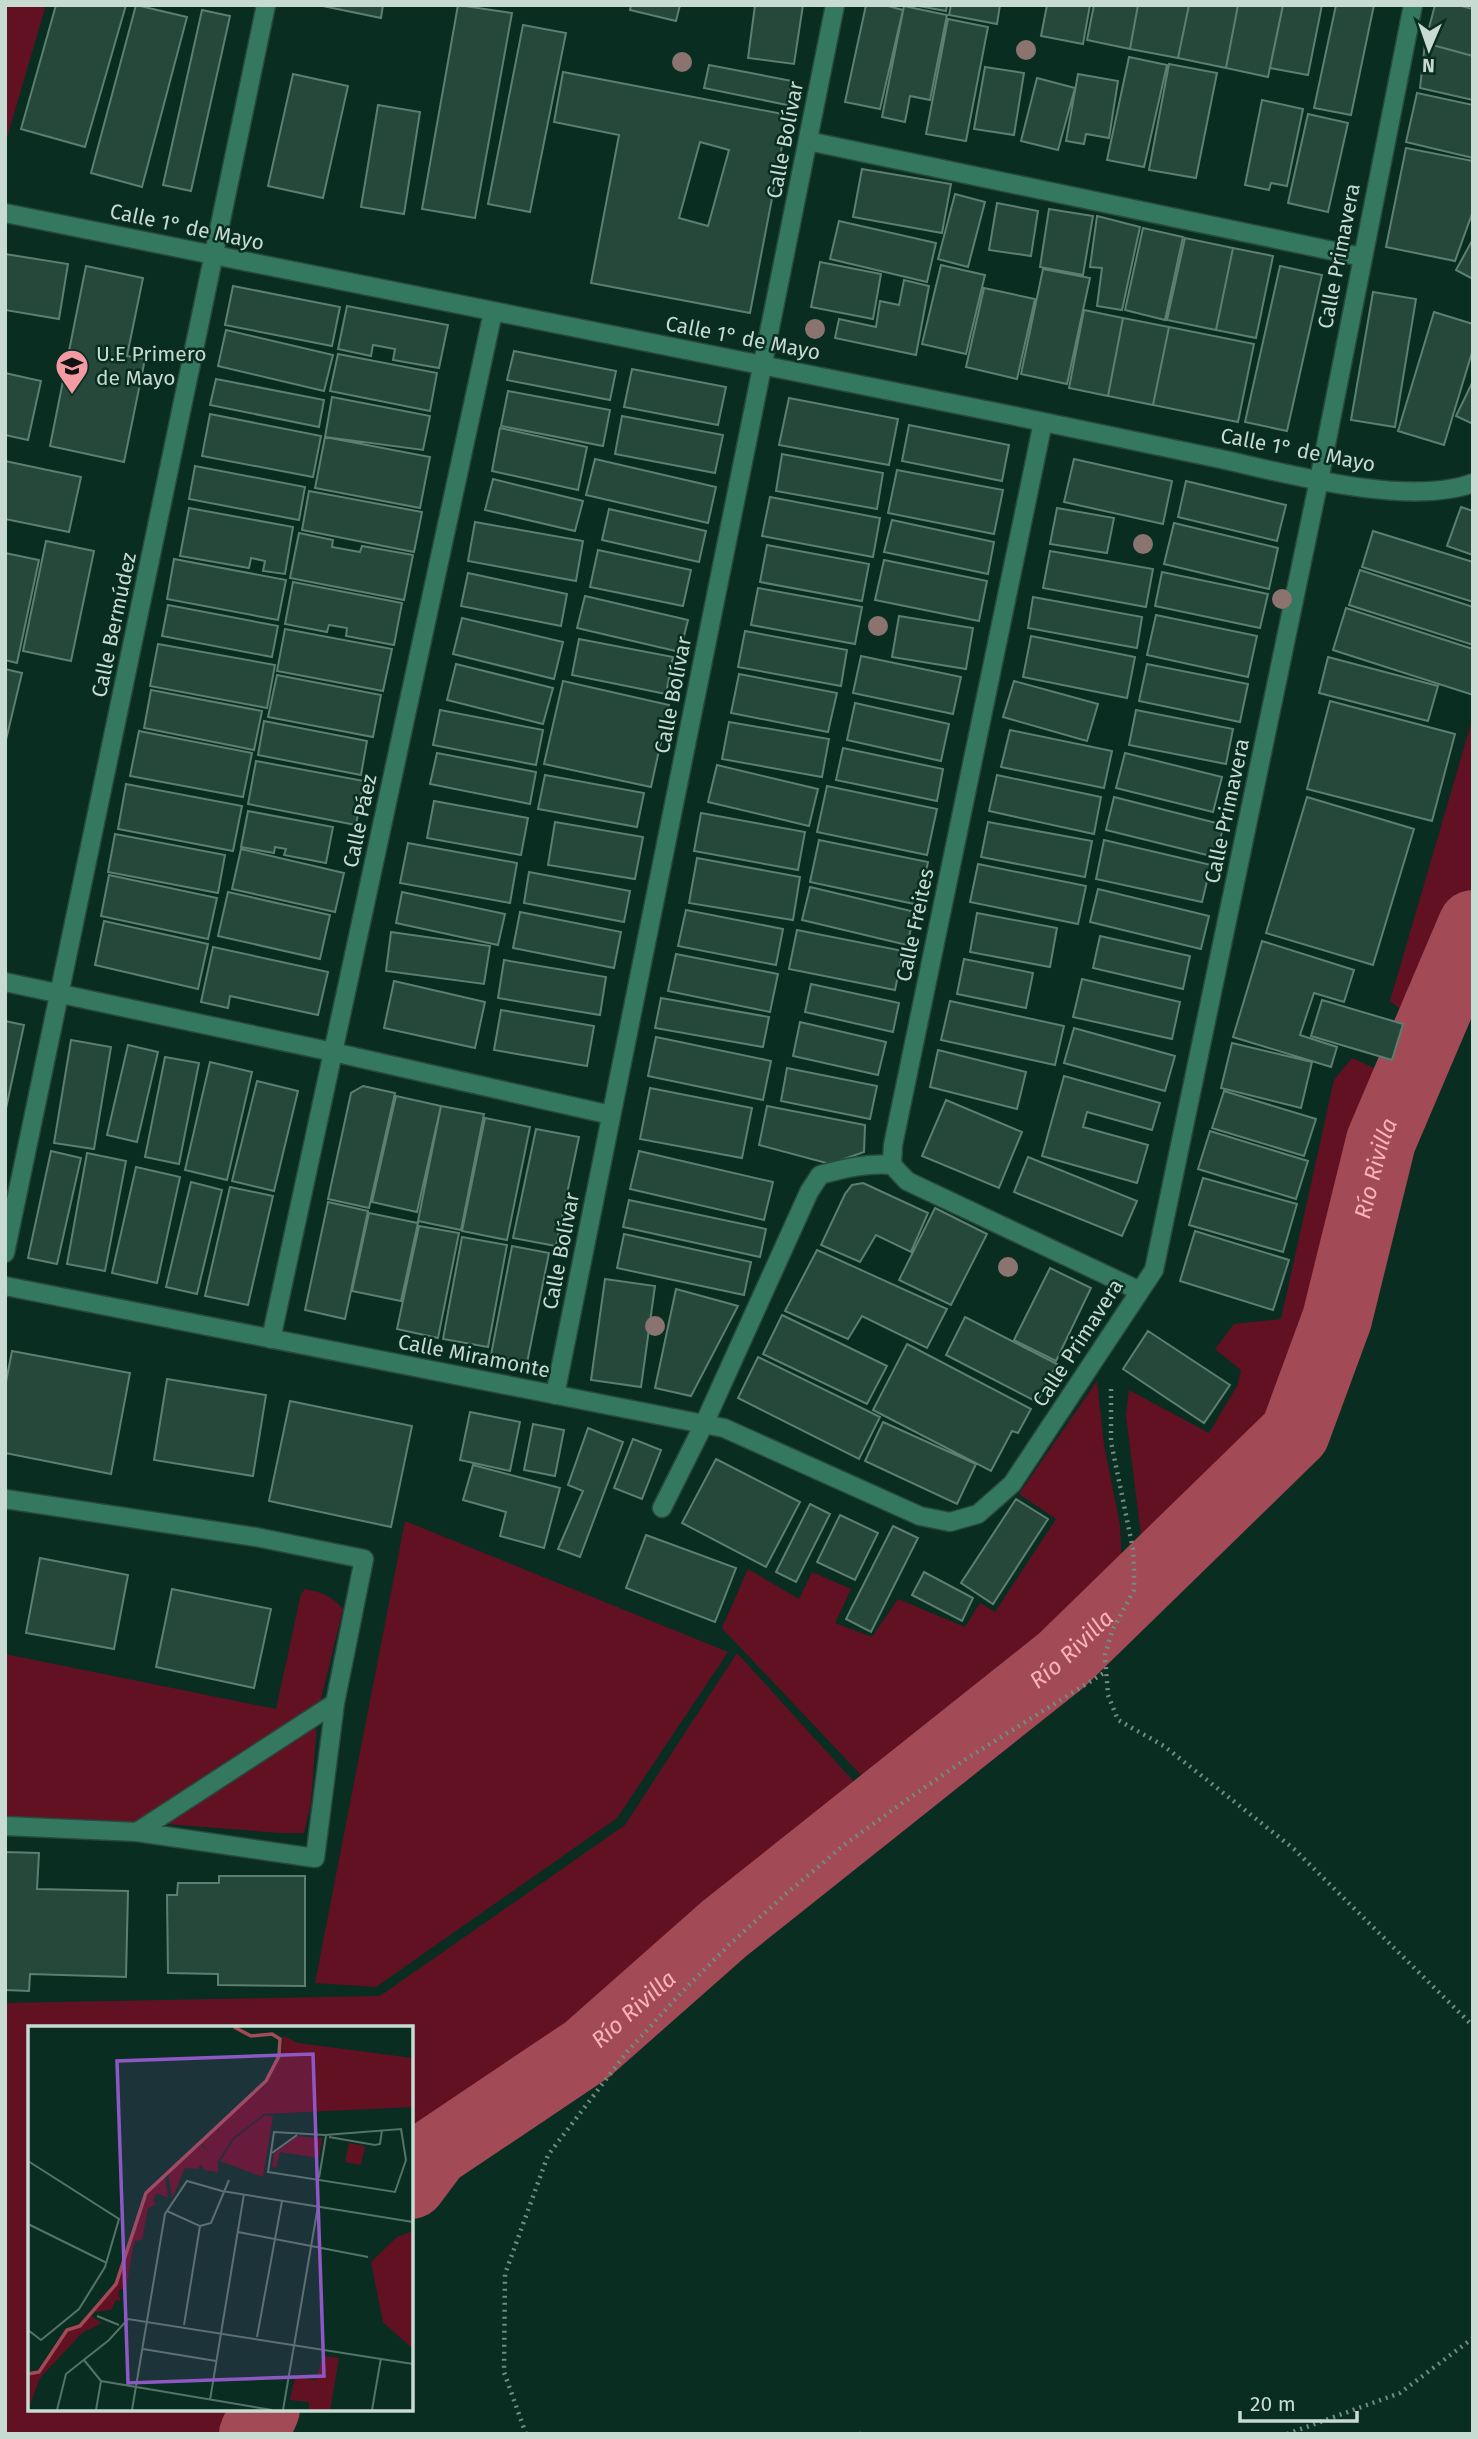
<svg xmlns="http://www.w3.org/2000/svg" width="1478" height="2439" font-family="'Fira Sans',sans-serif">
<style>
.green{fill:#621123}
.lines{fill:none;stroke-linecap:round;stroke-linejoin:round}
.river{stroke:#a24b56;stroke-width:70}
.building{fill:#26483b;stroke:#5c7f71;stroke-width:2;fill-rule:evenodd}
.minor-casing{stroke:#28493d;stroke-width:21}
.path{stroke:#718c81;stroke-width:4.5;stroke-dasharray:2 5;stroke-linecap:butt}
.minor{stroke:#357860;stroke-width:18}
.tree{fill:#8b7370}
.labels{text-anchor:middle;stroke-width:5;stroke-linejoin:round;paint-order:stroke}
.street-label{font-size:21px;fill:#c8dbd2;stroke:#092d21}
.poi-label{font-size:21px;fill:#c8dbd2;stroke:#092d21;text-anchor:start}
.water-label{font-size:23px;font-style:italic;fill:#fcb2b8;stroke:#092d21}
.inset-river{fill:none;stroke:#a24b56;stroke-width:3.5}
.inset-road{fill:none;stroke:#557368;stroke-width:2}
.view{fill:#8e58c4;fill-opacity:0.15;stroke:#8e58c4;stroke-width:3.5}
.inset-edge{fill:none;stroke:#c8dbd2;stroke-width:3.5}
</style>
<rect width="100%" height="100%" fill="#092d21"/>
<!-- green -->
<path class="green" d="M5,5H46L5,144Z
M1473,717V897L1369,1138L1321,1320L1280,1430L1144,1559L1126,1415L1129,1390L1209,1433L1237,1386L1241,1370L1215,1349L1234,1324L1281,1319L1334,1080L1352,1058L1392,1076L1411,1017L1390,1001Z
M1097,1381L1104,1445L1120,1525L1123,1590L879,1794L722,1628L748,1569L799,1599L812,1572L851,1589L835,1623L872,1637L898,1599L965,1627L980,1603L995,1612L1056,1519L1019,1494Z
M405,1521L728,1652L617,1818L376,1987L315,1983Z
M305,1589C321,1592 332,1596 343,1609L320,1703L137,1823L5,1821V1654L276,1709L301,1594Z
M737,1653L875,1805L673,1951L662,1971L636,1986L608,2014L541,2069L434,2141L411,2169V2028H30V2409H255L242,2434H5V2003L380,1996L625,1825Z
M317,1723L311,1803L304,1833H280L166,1824Z"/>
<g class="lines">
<!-- river -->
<g class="river">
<path id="s1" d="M411,2184L435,2152L587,2050L724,1929L1062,1660L1295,1433L1337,1319L1381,1141L1473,925"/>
<path d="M254,2434L265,2409"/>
</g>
</g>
<!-- building -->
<path class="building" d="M56,5H126L85,147L21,129Z
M136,5L187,17L142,187L91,173Z
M318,5H383L381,18Z
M458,5L512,13L475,218L422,209Z
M631,5H680L676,21L630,10Z
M755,5H803L794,64L748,58Z
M866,5H884L903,10L880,109L845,102Z
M913,5H947L946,11Z
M951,5H1000L997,24L949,15Z
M1047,5H1090L1083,44L1041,36Z
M1094,5H1138L1130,49L1087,40Z
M1138,5H1189L1178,58L1130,49Z
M1189,5H1238L1226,68L1178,58Z
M1238,5H1283L1268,77L1226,68Z
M1283,5H1322L1308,75L1270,68Z
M1336,5H1374L1351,115L1314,108Z
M1435,5H1457L1473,9V56L1425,43Z
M904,6L947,15L930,100L910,96L905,122L882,117Z
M202,10L230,16L191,191L163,185Z
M948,19L988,27L966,141L926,134Z
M523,25L566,33L530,212L488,204Z
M1425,43L1473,56V100L1420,88Z
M1129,57L1167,65L1144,167L1107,160Z
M1169,64L1217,73L1196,178L1149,170Z
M709,65L792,81L787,105L704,88Z
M985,67L1024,73L1014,135L974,129Z
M563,72L788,115L750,313L591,283L619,135L554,122ZM700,142L729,150L708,226L679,218Z
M293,74L348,86L323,198L268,186Z
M1078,74L1118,81L1109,138L1086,134L1084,144L1066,141Z
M1037,78L1075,88L1058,150L1021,141Z
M1417,93L1473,105V158L1406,142Z
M1262,100L1303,109L1287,186L1271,183L1269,190L1245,185Z
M378,105L420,112L404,214L361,207Z
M1308,114L1348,123L1328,212L1288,203Z
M1406,148L1473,161V211L1455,261L1386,247Z
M862,169L951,184L942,233L853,217Z
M955,194L985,202L968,267L938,259Z
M997,203L1038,211L1031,256L989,250Z
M1049,209L1093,216L1083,275L1040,267Z
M1097,216L1140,227L1122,310L1097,306L1102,268L1090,267Z
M839,221L936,243L927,282L830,259Z
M1143,228L1183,237L1165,320L1125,310Z
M1185,238L1233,248L1216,330L1167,320Z
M1473,239V279L1456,270Z
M1233,248L1273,256L1256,338L1216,330Z
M5,254L68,264L59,319L5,310Z
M820,262L881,274L873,319L811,307Z
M941,265L985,275L966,354L922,344Z
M86,266L143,278L127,356L145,359L124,462L50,446Z
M1280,266L1322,275L1287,431L1245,422Z
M1043,269L1090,278L1067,384L1021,374Z
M904,280L929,286L916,355L835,338L839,319L876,327L880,301L899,305Z
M233,286L340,307L332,346L225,325Z
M984,288L1035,299L1017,379L966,367Z
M1373,292L1416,299L1395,427L1351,420Z
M347,306L448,325L439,368L393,360L395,349L373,345L371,356L338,349Z
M1084,310L1123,318L1108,396L1069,388Z
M1434,312L1473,324V349L1444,445L1398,431Z
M1123,318L1169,327L1153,405L1108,396Z
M1169,327L1254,344L1238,422L1153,405Z
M226,330L333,355L324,391L218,366Z
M514,351L616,371L610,400L507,380Z
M338,354L437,373L430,411L330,391Z
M632,369L726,387L718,425L624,407Z
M5,373L41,381L28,440L5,435Z
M216,379L324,400L319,427L210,405Z
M1473,381V424L1456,416Z
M508,391L610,410L603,446L501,426Z
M332,397L430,416L423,450L325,437Z
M789,398L898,419L889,465L779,445Z
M210,414L321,436L313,477L202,456Z
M622,416L723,435L715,473L615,454Z
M909,425L1009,445L1002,481L902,461Z
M500,428L587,447L578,490L492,471Z
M325,437L430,457L420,508L315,488Z
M782,454L883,473L877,509L776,491Z
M595,459L716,487L708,523L586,495Z
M1074,459L1172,481L1163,524L1064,502Z
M5,461L81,477L69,532L5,519Z
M195,466L305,487L299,520L189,499Z
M897,470L1003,490L994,534L888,513Z
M493,479L583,501L575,531L485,510Z
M1186,481L1286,505L1277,541L1178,517Z
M309,491L422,512L414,552L302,530Z
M770,497L880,518L873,557L762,536Z
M1461,507L1473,511V555L1447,546Z
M189,508L293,527L285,574L263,571L265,561L251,558L249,568L180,556Z
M1057,508L1114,518L1107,553L1050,544Z
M609,509L706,531L699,562L602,540Z
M892,520L994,542L988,574L884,552Z
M475,522L583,541L576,581L468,561Z
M1174,523L1278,548L1269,589L1164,564Z
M1373,531L1473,562V602L1362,567Z
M299,533L333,540L332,547L360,552L362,546L413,555L404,600L290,578Z
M46,541L94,551L71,661L23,651Z
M767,545L869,564L862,601L760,582Z
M598,550L691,570L683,606L590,587Z
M1050,551L1153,569L1146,607L1043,588Z
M5,553L39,560L17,663L5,660Z
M174,559L286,580L278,620L167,599Z
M884,560L987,581L979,621L875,600Z
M1360,570L1473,607V645L1349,605Z
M1162,572L1268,594L1260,628L1155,606Z
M468,573L567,594L561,626L461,606Z
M293,582L402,603L394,645L346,636L347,628L329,625L327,632L285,624Z
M758,588L862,607L855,644L751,625Z
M585,596L688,620L680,652L577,628Z
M1033,597L1142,617L1137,648L1028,628Z
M168,605L278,626L272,657L162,636Z
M1346,608L1473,649V695L1333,650Z
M1156,615L1257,636L1248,677L1147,655Z
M899,616L973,628L966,669L892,657Z
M462,618L563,642L554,679L453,654Z
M285,629L392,649L383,691L277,671Z
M745,631L847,650L841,686L738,667Z
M1031,636L1135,657L1127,698L1023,677Z
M579,639L673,657L666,694L572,675Z
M158,644L275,665L267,708L150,686Z
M861,656L961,677L953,714L853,693Z
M1328,657L1438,686L1428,721L1319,693Z
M456,664L553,688L543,724L447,700Z
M1147,664L1248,684L1240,722L1139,701Z
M5,669L22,673L5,744Z
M739,674L837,693L828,732L731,713Z
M277,675L381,695L373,737L268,717Z
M563,681L669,705L651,787L544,764Z
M1014,681L1098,704L1087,741L1003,717Z
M151,690L262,711L254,750L144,728Z
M1330,701L1455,734L1432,821L1307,789Z
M855,703L949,724L941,761L847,740Z
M440,710L543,730L536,765L433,745Z
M1136,710L1233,729L1226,764L1129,745Z
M264,721L367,741L361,775L258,755Z
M729,722L829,739L822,777L722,759Z
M1010,730L1112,751L1104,788L1001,767Z
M139,731L252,753L243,797L130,776Z
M843,748L943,769L937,801L836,780Z
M437,753L536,772L530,804L430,784Z
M1125,753L1222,777L1213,812L1116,788Z
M256,761L364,781L356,825L248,804Z
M717,765L818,789L809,826L708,802Z
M545,775L644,793L637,827L538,809Z
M997,775L1101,797L1094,834L989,811Z
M126,784L242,806L233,851L118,829Z
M827,786L937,809L927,855L817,832Z
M1114,797L1224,825L1215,857L1106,830Z
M1307,797L1414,829L1373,965L1266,933Z
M434,801L528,818L521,855L427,838Z
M248,811L333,827L326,863L284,855L286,849L275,847L274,853L241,847Z
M701,813L805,832L798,870L694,851Z
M555,822L643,837L635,879L548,865Z
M988,822L1092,841L1085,877L981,857Z
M115,834L225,855L218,893L108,872Z
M819,840L928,862L919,905L810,882Z
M1104,840L1211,865L1202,902L1096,879Z
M408,843L517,863L510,903L400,883Z
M241,849L344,873L335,912L232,889Z
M697,858L800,877L793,920L689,903Z
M978,864L1086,886L1078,924L970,902Z
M529,872L630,891L624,922L524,903Z
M109,875L217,898L208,939L101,916Z
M810,887L915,912L907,945L802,920Z
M1098,889L1209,916L1201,949L1090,922Z
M228,892L330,915L320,959L218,936Z
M402,892L505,914L498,945L396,923Z
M686,910L783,929L776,965L678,946Z
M520,912L621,932L614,968L513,948Z
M977,913L1057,928L1050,967L970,952Z
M104,921L208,944L198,989L95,965Z
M797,930L903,951L895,990L789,969Z
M391,932L490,946L484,984L386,971Z
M1100,936L1190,956L1183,989L1093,968Z
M1262,941L1354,970L1344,1002L1314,993L1300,1035L1337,1047L1331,1067L1233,1037Z
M213,947L328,972L318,1015L230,996L228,1008L201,1002Z
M676,954L778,974L770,1012L668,991Z
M964,959L1033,973L1026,1008L957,994Z
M504,960L606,977L600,1015L498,998Z
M1082,979L1180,1002L1172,1039L1073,1017Z
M394,981L485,1002L475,1048L384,1028Z
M811,984L899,1003L893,1032L805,1012Z
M661,998L769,1017L763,1047L655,1028Z
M1322,1000L1403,1024L1392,1060L1311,1036Z
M950,1001L1064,1026L1055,1065L941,1040Z
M501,1010L594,1026L587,1066L494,1050Z
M5,1021L24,1025L5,1113Z
M800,1022L886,1042L878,1075L793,1056Z
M1074,1028L1175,1056L1165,1091L1064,1063Z
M656,1037L771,1061L763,1100L648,1076Z
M71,1040L111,1047L94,1149L54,1143Z
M1232,1043L1312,1062L1301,1108L1221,1088Z
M128,1045L158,1052L137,1142L107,1135Z
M938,1050L1026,1072L1017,1109L930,1087Z
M165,1057L199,1063L179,1164L145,1157Z
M210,1062L252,1072L227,1180L185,1170Z
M787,1068L877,1086L870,1119L781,1101Z
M1064,1076L1160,1103L1152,1130L1087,1112L1083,1127L1148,1145L1137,1183L1042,1156Z
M257,1081L298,1091L274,1191L232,1181Z
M363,1086L395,1093L369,1208L328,1199L351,1093Z
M650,1088L752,1108L742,1158L640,1139Z
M1224,1091L1316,1119L1304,1156L1212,1128Z
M396,1096L441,1106L417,1212L372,1202Z
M946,1100L1022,1132L999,1188L922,1156Z
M441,1106L484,1114L461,1230L418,1221Z
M767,1106L865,1125L864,1152L830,1164L759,1145Z
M485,1118L530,1127L507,1240L462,1231Z
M536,1129L579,1137L556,1246L513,1238Z
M1210,1131L1308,1161L1296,1199L1198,1169Z
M51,1151L81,1158L57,1264L28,1258Z
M639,1151L773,1182L764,1220L630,1189Z
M87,1153L126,1161L105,1271L67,1264Z
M1028,1157L1137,1201L1122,1236L1014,1192Z
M136,1167L180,1177L157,1283L112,1273Z
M1203,1178L1297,1204L1283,1252L1189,1225Z
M191,1182L222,1190L197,1294L166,1287Z
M863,1183L928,1213L911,1252L876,1235L860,1262L821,1245L845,1194L852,1185Z
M230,1187L273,1196L248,1305L205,1296Z
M629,1200L766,1229L760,1257L623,1227Z
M328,1202L368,1211L345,1319L305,1310Z
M935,1208L987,1234L951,1305L899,1280Z
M369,1213L418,1223L401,1301L352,1291Z
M419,1226L459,1233L438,1338L397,1329Z
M1195,1231L1289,1260L1273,1310L1180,1281Z
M624,1234L751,1262L744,1295L617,1268Z
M462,1237L507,1245L488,1347L443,1339Z
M512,1246L549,1253L527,1363L491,1355Z
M817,1250L947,1309L927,1348L862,1316L848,1339L785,1311Z
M1050,1268L1091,1288L1056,1361L1014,1340Z
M605,1279L655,1286L641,1387L591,1380Z
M676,1289L738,1306L691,1396L655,1388Z
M782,1315L887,1366L867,1404L763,1354Z
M965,1317L1057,1364L1037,1402L946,1355Z
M1148,1331L1230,1385L1204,1423L1123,1369Z
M907,1344L1031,1409L1018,1433L1012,1431L991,1471L873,1410Z
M12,1351L130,1373L111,1474L5,1453V1387Z
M758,1357L880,1417L859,1459L738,1398Z
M167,1379L266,1395L253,1476L154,1460Z
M290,1401L412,1426L391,1527L269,1501Z
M470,1412L520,1422L510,1471L460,1460Z
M883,1422L976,1464L957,1504L865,1461Z
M533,1424L564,1430L555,1476L524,1470Z
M588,1428L623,1442L580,1557L558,1549L583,1491L568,1485Z
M633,1439L661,1450L642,1499L614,1488Z
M716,1459L800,1502L766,1567L682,1523Z
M473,1465L560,1488L544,1548L500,1536L506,1512L463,1500Z
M1016,1499L1048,1519L993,1604L961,1583Z
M810,1504L830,1514L796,1582L776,1572Z
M840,1515L878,1533L855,1580L817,1562Z
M893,1526L918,1538L871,1632L846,1619Z
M646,1535L736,1568L715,1622L626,1588Z
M40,1558L128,1575L114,1649L26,1633Z
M924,1572L973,1598L962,1621L912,1595Z
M172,1589L271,1609L254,1688L156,1667Z
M5,1852L39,1853L37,1889L128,1891L126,1977L30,1974L29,1991L5,1990Z
M219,1876H305V1986L218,1985V1974L168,1973L167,1895H177L178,1883H219Z"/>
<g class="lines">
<defs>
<path id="minor" d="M808,141L1362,257
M5,213C342,281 679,348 1015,416C1084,430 1152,445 1221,459C1288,474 1408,507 1473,483
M1043,422L893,1145L892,1165L907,1181L1140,1291
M5,982L333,1052L611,1115
M5,1253L266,5
M5,1286L724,1428L920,1516L950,1522L978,1514L1012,1484L1154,1270L1319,480L1413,5
M271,1339L493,312
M555,1395L835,5
M5,1499L256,1537L364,1559L335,1703L315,1858L137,1832L5,1826
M662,1508L704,1424L809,1192L820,1175C845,1168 867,1163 892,1165
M137,1832L335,1703"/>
</defs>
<!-- minor casing -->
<use href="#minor" class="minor-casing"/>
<!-- path -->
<path class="path" d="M1111,1389V1442L1133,1549L1134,1569V1590L1112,1631L1105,1655L1108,1695L1118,1720L1164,1746L1294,1849L1473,2026
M526,2434L504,2372L505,2274L548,2155L627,2052L678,1996L731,1943L787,1893L844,1845L905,1801L966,1759L1107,1671
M859,2434H864
M1287,2434L1400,2393L1473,2338"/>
<!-- minor -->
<use href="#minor" class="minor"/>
</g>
<!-- trees -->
<g class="tree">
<circle cx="1026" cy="50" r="10"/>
<circle cx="682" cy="62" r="10"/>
<circle cx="815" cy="329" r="10"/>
<circle cx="1143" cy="544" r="10"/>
<circle cx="1282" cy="599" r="10"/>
<circle cx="878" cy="626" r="10"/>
<circle cx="1008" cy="1267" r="10"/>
<circle cx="655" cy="1326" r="10"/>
</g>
<!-- icons -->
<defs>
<symbol id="school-pin" viewBox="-11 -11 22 30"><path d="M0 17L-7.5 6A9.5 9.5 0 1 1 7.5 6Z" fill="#f49aa2" stroke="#092d21"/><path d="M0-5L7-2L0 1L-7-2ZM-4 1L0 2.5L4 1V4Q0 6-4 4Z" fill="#111"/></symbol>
</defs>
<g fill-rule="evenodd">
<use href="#school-pin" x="53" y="347" width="38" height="52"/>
</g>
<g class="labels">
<!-- street labels -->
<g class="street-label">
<text transform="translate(785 140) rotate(-79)" y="7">Calle Bolívar</text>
<text transform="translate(187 227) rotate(12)" y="7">Calle 1° de Mayo</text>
<text transform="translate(1339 256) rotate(-79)" y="7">Calle Primavera</text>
<text transform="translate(743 338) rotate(11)" y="7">Calle 1° de Mayo</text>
<text transform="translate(1298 450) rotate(11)" y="7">Calle 1° de Mayo</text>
<text transform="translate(114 625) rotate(-78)" y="7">Calle Bermúdez</text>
<text transform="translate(673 695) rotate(-79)" y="7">Calle Bolívar</text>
<text transform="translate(1227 811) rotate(-78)" y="7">Calle Primavera</text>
<text transform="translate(360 821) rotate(-78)" y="7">Calle Páez</text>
<text transform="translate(915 925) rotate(-78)" y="7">Calle Freites</text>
<text transform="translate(561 1251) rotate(-79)" y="7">Calle Bolívar</text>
<text transform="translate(1078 1343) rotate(-57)" y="7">Calle Primavera</text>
<text transform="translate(474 1356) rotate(11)" y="7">Calle Miramonte</text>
</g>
<!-- poi labels -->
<g class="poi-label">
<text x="96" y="361">U.E Primero<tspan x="96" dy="24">de Mayo</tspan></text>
</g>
<!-- water labels -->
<g class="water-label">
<text dy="8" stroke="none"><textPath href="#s1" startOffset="1440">Río Rivilla</textPath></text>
<text dy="8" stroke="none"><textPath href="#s1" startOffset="852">Río Rivilla</textPath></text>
<text dy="8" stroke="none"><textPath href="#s1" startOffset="285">Río Rivilla</textPath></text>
</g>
</g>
<!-- overview -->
<g transform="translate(28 2026)">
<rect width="385" height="385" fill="#092d21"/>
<path d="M255,10L270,17L385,32V81L236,88L205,112L190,135V146L176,144L173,138L170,143L157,142L144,173L140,145L171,117L182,127L172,116L238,58L254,27ZM237,89L245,90L235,151L192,135L206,113ZM269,110L294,112L291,132L252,126L248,142L244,141L246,127ZM321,117L337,120L333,139L317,136ZM137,150L140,172L129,167L125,175L129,178L120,182L114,214L107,215L105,222L98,263H92L90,269L93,275L88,274L83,284L66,286L89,258L120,167ZM385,205V323L355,296L343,236L369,211ZM63,290L74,297L54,307L12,352L0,384V350L12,346L40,306ZM295,330L311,332L302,384H281V376L262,374L267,351L288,354Z" fill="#621123"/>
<path class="inset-river" d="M0,348L11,346L39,304L52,300L88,258L118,167L238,55L251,30L252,13L244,8L223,10L206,1"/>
<path class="inset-road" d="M373,103L378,134L367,166L240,146L246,106L297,109ZM301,111L347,119L352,118L354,104M244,127L269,109M0,135L91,193L77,241L51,283L13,314L0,304M291,152L298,110M139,185L172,200L156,299M0,198L79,237M172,200L183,197L201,154M210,206L340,231M69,290L91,299M229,311L254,175M115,323L188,335M56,334L73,355L244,384M182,374L216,168M29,384L38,348L81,314L100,293L385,338M68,384L73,355M104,384L137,188L159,155L194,165L385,196M255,384L290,180M344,384L353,332"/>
<path class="view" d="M285,28L296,350L100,357L89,35Z"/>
<rect width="385" height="385" class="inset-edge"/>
</g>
<!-- border -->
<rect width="1478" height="2439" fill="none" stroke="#c8dbd2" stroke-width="14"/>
<!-- north arrow -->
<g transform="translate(1429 49) rotate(182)" stroke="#092d21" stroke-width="5" paint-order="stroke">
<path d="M0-5L12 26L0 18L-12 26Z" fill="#c8dbd2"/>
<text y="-10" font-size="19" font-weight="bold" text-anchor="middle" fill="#c8dbd2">N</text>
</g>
<!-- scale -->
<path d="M1240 2411v10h117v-10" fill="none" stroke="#c8dbd2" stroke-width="3.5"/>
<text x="1250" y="2411" font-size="21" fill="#c8dbd2" stroke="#092d21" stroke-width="5" paint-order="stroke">20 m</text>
</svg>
